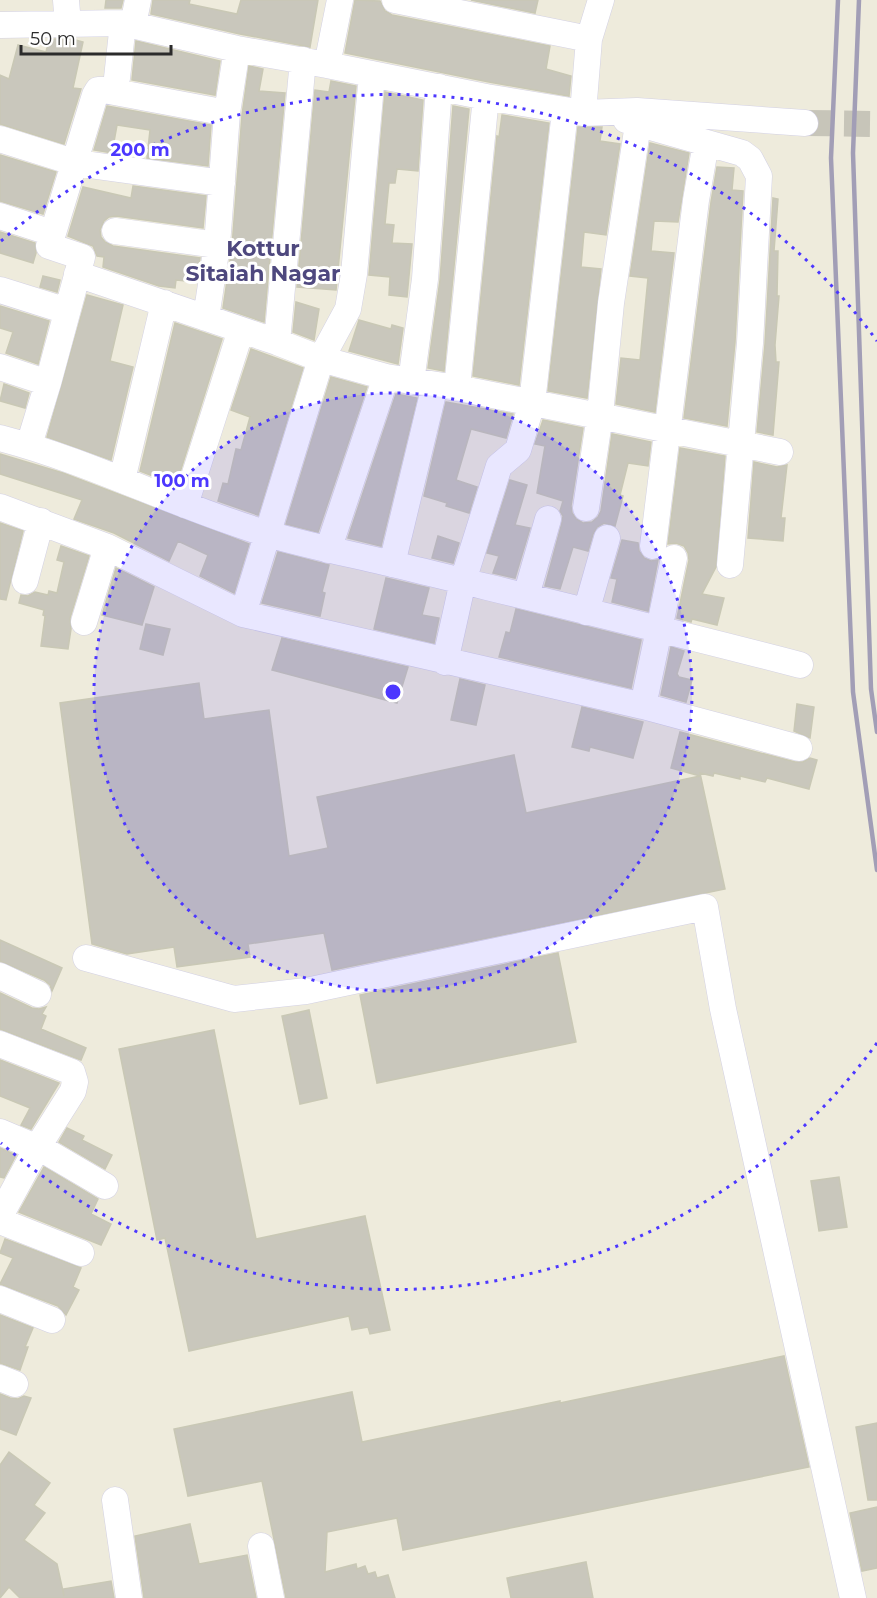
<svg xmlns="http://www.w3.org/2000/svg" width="877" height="1598" font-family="Montserrat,sans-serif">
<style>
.building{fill:#c9c7bc;stroke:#c9c8b5;stroke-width:1.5}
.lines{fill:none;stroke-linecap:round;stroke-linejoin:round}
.minor-tunnel{stroke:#c7c5b9;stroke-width:26;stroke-dasharray:26 13;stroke-linecap:butt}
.minor-casing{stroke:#d3d1e4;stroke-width:27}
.minor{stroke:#fff;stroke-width:26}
.rail{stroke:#a29eb6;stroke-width:4.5}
.ring{fill:none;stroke:#4c37ff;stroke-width:3;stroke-dasharray:3 6}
.labels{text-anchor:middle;stroke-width:6;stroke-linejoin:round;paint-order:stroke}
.neighbourhood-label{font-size:22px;font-weight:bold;fill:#4e487e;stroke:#fff}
.centre{fill:#4c37ff;stroke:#fff;stroke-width:3}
.ring-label{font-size:18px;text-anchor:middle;font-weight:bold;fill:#4c37ff;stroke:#fff;stroke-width:6;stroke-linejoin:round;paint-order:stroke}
</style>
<rect width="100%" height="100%" fill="#eeebdc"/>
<!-- building -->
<path class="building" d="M106,0H123L121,8H105Z
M153,0H190L189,4L237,14L241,0H318L310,47L240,34L151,14Z
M355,0L380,1L385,11L392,15L550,46L546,69L571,76L569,96L489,82L345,53Z
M471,0H538L535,13Z
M49,39H72L83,42L73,88L81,89L64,144L0,124V75L9,79L18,45L46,52Z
M136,41L220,61L215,95L132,80Z
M249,66L263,69L259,91L285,93L264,322L223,308L232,247L242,115Z
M331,81L356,86L336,290L297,287L315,90L329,92Z
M385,92L423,100L418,171L397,169L395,183H389L385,224L394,225L392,243L412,244L407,297L389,295L390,277L369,275Z
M107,106L211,125L208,166L147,158L150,130L117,125L112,153L94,150Z
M453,106L469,109L444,371L428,368L440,280Z
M502,115L549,123L519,385L473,376L497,136L499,137Z
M578,127H602L600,141L620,144L606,235L584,232L581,267L601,269L587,398L548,391Z
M650,143L689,153L678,222L654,221L651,251L674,253L655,412L616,404L621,358L640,360L648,278L630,276Z
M0,155L56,172L43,214L0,201Z
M717,167L734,168L732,190L743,191L735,342L727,426L684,418L711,202Z
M133,186L206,196L203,228L116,216L109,217L104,221L100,230L101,237L105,242L113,246L200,258L196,282L176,280L175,288L159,286L103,267L104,257L97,256L93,246L68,236L83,187L131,198Z
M773,198L778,199L774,251H778L777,296H779L775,345L776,362H779L773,435L757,432L765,344Z
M0,232L35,243L36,253L33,263L0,253Z
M43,276L60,280L57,292L40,287Z
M87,295L123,305L110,361L133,367L111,460L47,437Z
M296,302L319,309L314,340L293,332Z
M0,306L49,321L38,364L6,353L13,332L0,328Z
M359,320L391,329L392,325L403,328L398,364L349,351Z
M175,323L222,339L176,485L140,471Z
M251,349L303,368L258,515L218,501L223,483L228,484L236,449L241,450L250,417L231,410Z
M331,377L367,387L318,532L286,524Z
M4,384L29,393L25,408L0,401Z
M396,394L417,398L381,546L348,538Z
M446,402L513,414L506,438L471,429L456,480L477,487L469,513L446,506L447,503L424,496Z
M543,420L583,428L571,506L572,513L576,519L583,523L592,522L598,517L601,511L612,434L651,442L648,466L628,463L620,495L623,496L615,526L604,523L597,527L593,534L588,551L573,547L560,589L545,586L562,523L563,516L560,511L563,501L537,493L545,446L535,444Z
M680,448L725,456L716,567L702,594L724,598L717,625L692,619L691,622L677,618L689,560L688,553L684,546L676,543L668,544Z
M0,454L63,473L249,544L234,593L200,576L208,555L178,541L169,561L114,533L74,519L82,500L0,474Z
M754,462L777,467L787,465L781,518H785L783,541L748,538Z
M510,480L527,485L515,525L530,528L515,578L493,573L499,556L487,553Z
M0,523L23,531L6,600L0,599Z
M438,536L459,543L453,563L432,558Z
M622,540L638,543L639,551L644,558L651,561L658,560L648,611L612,602L617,579L611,578Z
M61,546L89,556L70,618L71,629L68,649L41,646L45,616L43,615L44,610L19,603L21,595L28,596L35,592L48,595L49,591L57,593L64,562L57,560Z
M278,552L329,565L322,592L325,593L320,616L262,603Z
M116,568L154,587L142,625L102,615Z
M386,578L429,588L422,615L439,618L434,643L374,629Z
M516,609L641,640L631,688L499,657L506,632L510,633Z
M146,624L170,629L163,655L140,649Z
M282,638L408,667L397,703L272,670Z
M671,647L684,651L677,674L679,677L692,680L686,702L661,695Z
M460,679L485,685L476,725L451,720Z
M199,683L204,719L269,710L289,856L328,848L317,797L514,755L526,813L700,776L671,768L680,732L795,762H803L810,758L817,760L809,789L767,778L765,782L740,776V779L714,773L713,776L700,773L725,889L332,970L324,933L248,944L250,957L177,967L174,947L127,954L92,944L60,703Z
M797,704L814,707L810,738L794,731Z
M582,707L643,722L633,758L590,747L589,751L572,747Z
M0,940L62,968L52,991L50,985L44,980L0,961Z
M558,953L576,1042L377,1083L360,995Z
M0,993L32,1008L39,1009L46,1007L42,1014L46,1016L41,1029L86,1048L81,1060L0,1029Z
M309,1010L327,1098L300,1104L282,1016Z
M214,1030L256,1239L365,1216L390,1330L370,1334L368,1327L352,1330L349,1316L189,1351L165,1238L157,1240L119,1049Z
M0,1060L59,1083L31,1129L21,1125L30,1108L0,1096Z
M67,1128L84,1136L82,1140L112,1155L105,1169L59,1142Z
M0,1148L16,1155L4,1178L0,1177Z
M44,1167L98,1199L91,1214L111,1224L101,1245L19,1212Z
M839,1177L847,1227L819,1231L811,1181Z
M5,1239L81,1268L73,1287L79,1290L66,1315L58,1306L0,1284L13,1258L0,1253Z
M0,1315L33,1328L25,1347H28L20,1370L0,1363Z
M784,1356L809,1467L403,1550L397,1518L327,1532L325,1572L356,1564L357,1569L365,1566L368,1574L375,1572L377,1578L388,1575L395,1598H286L262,1481L188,1496L174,1429L352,1392L362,1442L560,1401V1403Z
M0,1394L10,1398L18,1399L24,1396L31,1398L16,1435L0,1429Z
M877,1423V1500H868L856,1427Z
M9,1452L50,1483L34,1505L45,1513L24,1540L57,1564L64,1596L63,1589L111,1581L114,1598H20L9,1587L0,1598V1465Z
M877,1507V1568L862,1571L850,1513Z
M190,1524L199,1564L247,1555L256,1598H144L135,1536Z
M586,1562L593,1598H511L507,1578Z"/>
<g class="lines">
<!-- minor-tunnel -->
<path class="minor-tunnel" d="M805,123L877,124"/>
<defs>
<path id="minor" d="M66,0L68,25
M395,0L589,39
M0,25L123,23L237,49L327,65L486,97L583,113L637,111L805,123
M133,25L138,0
M327,65L340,0
M117,78L123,23
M583,113L589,39L601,0
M626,120L742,153L750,159L759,176L750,343L730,565
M0,139L76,163L222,183
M0,216L52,233
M115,231L217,245
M77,274L277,342L321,359L386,377L457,388L780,452
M0,290L67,311
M206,318L217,245L227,113L237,49
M277,342L303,60
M0,367L48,383
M411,382L425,279L439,87
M457,388L486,97
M0,438C92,462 177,507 268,534C315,548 362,556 409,568C540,600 670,631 800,665
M29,445L48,383L82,257L49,246L95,95L98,90H104L227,113
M122,480L164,303
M185,505L241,330
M0,507L107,547L243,614L643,706L799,748
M586,508L600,415L611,303L638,124
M653,546L696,200L706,143
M328,550L386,377
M392,564L435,385
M25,581L41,521
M526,596L548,519
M586,612L607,538
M243,614L321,359L348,309L354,274L372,74
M84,622L107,547
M445,662L463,581L499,466L518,450L532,403L565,111
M643,706L674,558
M86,958L234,999L306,991L705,907L723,1009L853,1598
M0,976L38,994
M0,1044L72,1072L75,1082L73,1091L37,1148L0,1216
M0,1132L47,1152L105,1186
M0,1221L81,1253
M0,1299L52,1320
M0,1378L15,1384
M115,1500L129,1598
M261,1546L271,1598"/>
</defs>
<!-- minor casing -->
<use href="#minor" class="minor-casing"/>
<!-- minor -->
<use href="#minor" class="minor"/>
<!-- rail -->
<path class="rail" d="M838,0L831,158L853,692L877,870
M859,0L853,153L871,689L877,732"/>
</g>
<!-- distance rings -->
<circle cx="393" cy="692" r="299" fill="#4c37ff" fill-opacity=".12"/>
<g class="ring">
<circle cx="393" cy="692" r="299"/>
<path d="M877 1043A598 598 0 0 1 1 1143M1 241A598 598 0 0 1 877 341"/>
</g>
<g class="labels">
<!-- neighbourhood labels -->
<g class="neighbourhood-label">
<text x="263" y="256">Kottur<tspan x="263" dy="25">Sitaiah Nagar</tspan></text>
</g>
</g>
<circle cx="393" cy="692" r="9" class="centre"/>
<g class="ring-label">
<text x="140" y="156">200 m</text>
<text x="182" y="487">100 m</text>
</g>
<!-- scale -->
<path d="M21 45v9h150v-9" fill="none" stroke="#2b2b2b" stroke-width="3"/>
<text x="30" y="45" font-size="18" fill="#2b2b2b" stroke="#ffffff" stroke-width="4.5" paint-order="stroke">50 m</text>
</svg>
